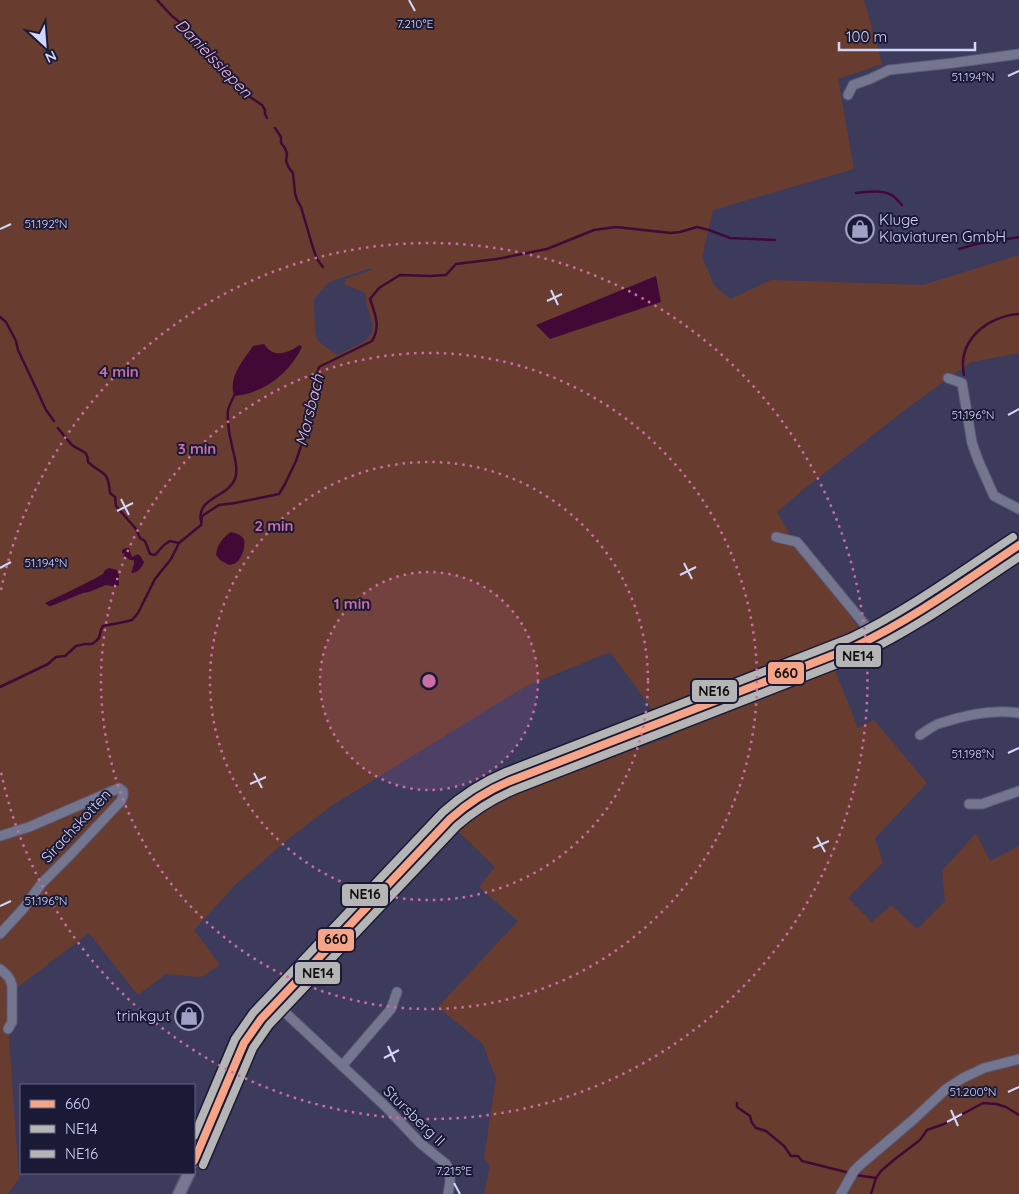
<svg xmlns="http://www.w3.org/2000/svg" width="1019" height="1194" font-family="Quicksand,sans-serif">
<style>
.green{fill:#683d30;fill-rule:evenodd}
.water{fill:#420936}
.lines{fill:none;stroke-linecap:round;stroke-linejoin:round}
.stream{stroke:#420936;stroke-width:2.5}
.minor-casing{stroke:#5b5a78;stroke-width:11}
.major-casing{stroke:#5b5a78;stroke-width:14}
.minor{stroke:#74758e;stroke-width:9}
.major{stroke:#787792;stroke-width:11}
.bus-1-casing{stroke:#1a1a36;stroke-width:11}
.bus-2-casing{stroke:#1a1a36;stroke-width:11}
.bus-3-casing{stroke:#1a1a36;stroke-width:11}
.bus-1{stroke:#f5a488;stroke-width:8}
.bus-2{stroke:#b5b5b5;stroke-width:8}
.bus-3{stroke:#b5b5b5;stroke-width:8}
.ticks{fill:none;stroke:#d3d6fc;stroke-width:2}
.ring{fill:none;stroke:#ca6ea3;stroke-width:2.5;stroke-dasharray:2.5 5}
.labels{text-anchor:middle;stroke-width:4;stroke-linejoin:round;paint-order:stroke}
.poi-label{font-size:15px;fill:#d3d6fc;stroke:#1a1a36;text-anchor:start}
.street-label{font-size:15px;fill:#d3d6fc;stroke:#1a1a36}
.water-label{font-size:16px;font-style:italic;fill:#f6bce0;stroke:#1a1a36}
.ticks-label{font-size:12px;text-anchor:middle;fill:#d3d6fc;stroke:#1a1a36;stroke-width:4;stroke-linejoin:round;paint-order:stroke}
.centre{fill:#ca6ea3;stroke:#1a1a36;stroke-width:2.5}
.ring-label{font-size:15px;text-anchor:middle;font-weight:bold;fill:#ca6ea3;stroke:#1a1a36;stroke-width:4;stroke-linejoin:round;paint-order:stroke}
.line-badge{stroke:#1a1a36;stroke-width:2}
.pale-badge-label{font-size:14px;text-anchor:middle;font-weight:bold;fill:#111}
</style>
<rect width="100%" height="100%" fill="#3d3b5c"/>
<!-- green -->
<path class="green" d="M0,0H864L882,64L838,79L854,169L713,210L702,257L714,285L730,299L771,280L923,285L1019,255V353L971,362L906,409L799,493L777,512L793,540L863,633L826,648L858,728L874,720L927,783L875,838L883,862L848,898L872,922L891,905L917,929L945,901L942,871L976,833L990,861L1019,846V1194H484L490,1165L484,1158L496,1079L483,1044L438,1007L518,921L479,887L495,867L455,828L483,803L672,736L610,652L526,686L331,806L286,841L236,884L194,930L220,965L201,977L166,974L138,995L89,933L6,996L19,1179L8,1194H0ZM371,268L372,270L346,279L344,284L365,293L366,303L373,323L372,333L364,342L337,355L335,354L318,341L315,333L314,299L329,282ZM656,276L550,339L537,325Z"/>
<!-- water -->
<path class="water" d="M656,276L661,302L550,339L536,325Z
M264,344C273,358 286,354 298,346L300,345L302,347C289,374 264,393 234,396C228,377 243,361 253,346Z
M231,532C235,533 240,534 243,538C247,543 242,558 237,562C235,564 232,564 229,565L220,560L216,555C217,545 222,538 231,532Z
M126,548H129L132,557L138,554L141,557L144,562C142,568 138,573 131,573L134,564V561L133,560H130L129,559L124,557L123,556L125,554L122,553V550Z
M109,568L117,570L119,576V585L115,587L106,585L89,592L83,593L51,606H49L45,603L68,592L94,579L103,574L105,570Z"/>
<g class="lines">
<!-- stream -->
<path class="stream" d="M157,0L172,16L193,33L241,91L262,105L265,110V114L267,118
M275,128L281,137V143L285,148L287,154L286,161L289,168L293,173L295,193L297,200L301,207L313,248L317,259L323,267
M856,193C867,192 883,189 893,196C896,198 899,202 902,205
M959,249L976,244L1019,237
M0,317L6,322L16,341L18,350L35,386L46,410L54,421
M964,375C957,340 987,317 1019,314
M58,428C62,433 67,440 72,445C79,451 88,449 88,462C103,476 108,469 110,493L115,497L116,506L136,529L140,538L145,541L150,554L155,555L164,545L170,541L179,543
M201,521C196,498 228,497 235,479C239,467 233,453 231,441C229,434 227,418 228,410C229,406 232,400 234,396
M0,687L48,664L56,657L65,656L76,646L85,644H92L96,641L99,638L101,630L103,626L124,622L132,620L138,613L155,579L171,559L179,543L201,525L202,516L219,505L235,503L279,494L285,484L296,461L302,443L313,389L319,367L372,341C381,326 375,314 370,299L379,288L400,275L430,276L446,275L456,264L497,259L547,249L594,230L616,227L671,233L680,232L697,227L709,230L730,238L775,240
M737,1103V1107L750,1116L752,1123L756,1128L766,1131L784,1146L791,1156H798L802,1161L846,1172
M856,1175L876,1178
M871,1194L876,1178L881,1171L895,1159L920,1140L927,1130L944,1124L983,1103L996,1104L1006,1107L1019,1115"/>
<defs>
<path id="minor" d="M848,95L853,85L870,79L889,70L953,63L1019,54
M948,378L962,383L972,443L978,460L994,496L1019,509
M776,537L797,542L875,637
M920,735C927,731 933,725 941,723C965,715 994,709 1019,713
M969,804H982L1019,791
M0,836L29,827L119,788L123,791V796L121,801L71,854L42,883L23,909L0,934
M0,969C6,974 10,977 12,985V1022L8,1029
M275,1003L384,1105L420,1143L446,1164C452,1173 450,1184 448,1194
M342,1066L391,1009L397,992
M841,1194L854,1171L860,1165L914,1119L946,1089L963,1078L984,1068L1019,1059"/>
<path id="major" d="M194,1161L244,1043L261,1019L450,819C469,802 487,790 510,781L854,647C913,621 965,580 1019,545
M179,1194L189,1173"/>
</defs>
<!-- minor casing -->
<use href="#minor" class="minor-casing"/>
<!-- major casing -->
<use href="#major" class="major-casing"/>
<!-- minor -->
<use href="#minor" class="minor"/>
<!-- major -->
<use href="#major" class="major"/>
<defs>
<path id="bus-1" d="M194,1161L244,1043L261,1019L450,819C468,803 488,790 510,781L854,647C913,619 965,581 1019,545"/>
<path id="bus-2" d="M203,1165L253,1048L269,1025L457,826C474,811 493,799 514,790L858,656C916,629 966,592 1019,557"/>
<path id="bus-3" d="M194,1136L235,1039L253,1013L443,812C462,795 482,782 506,772L850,638C908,610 960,572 1013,537"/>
</defs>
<!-- bus-1 casing -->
<use href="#bus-1" class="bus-1-casing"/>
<!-- bus-2 casing -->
<use href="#bus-2" class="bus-2-casing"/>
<!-- bus-3 casing -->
<use href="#bus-3" class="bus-3-casing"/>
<!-- bus-1 -->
<use href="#bus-1" class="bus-1"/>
<!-- bus-2 -->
<use href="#bus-2" class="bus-2"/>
<!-- bus-3 -->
<use href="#bus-3" class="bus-3"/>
</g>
<!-- ticks -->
<path class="ticks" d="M409,0L415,11M1008,76L1019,71M0,229L11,224M551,290L558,305M547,301L562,294M1008,415L1019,409M121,499L129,515M117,511L133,503M684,563L692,579M0,568L11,562M680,575L696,567M1008,753L1019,748M254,773L262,788M250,784L266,777M817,837L825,852M813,848L829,841M0,906L11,901M388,1046L395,1062M384,1058L399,1050M1008,1092L1019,1087M951,1110L958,1126M947,1122L962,1114M454,1183L460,1194"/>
<!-- distance rings -->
<circle cx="429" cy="681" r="109" fill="#ca6ea3" fill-opacity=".12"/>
<g class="ring">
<circle cx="429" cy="681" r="109"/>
<circle cx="429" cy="681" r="219"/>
<circle cx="429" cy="681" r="328"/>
<path d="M1 590A438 438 0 1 1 1 772"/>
</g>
<!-- icons -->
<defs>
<symbol id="shop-ring" viewBox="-11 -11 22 22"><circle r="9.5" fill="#1a1a36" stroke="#9ea0c4" stroke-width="1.5"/><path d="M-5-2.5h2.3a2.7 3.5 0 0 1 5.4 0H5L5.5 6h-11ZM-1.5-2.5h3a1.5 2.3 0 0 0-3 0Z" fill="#9ea0c4"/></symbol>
</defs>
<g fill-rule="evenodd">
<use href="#shop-ring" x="844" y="213" width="32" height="32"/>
<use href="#shop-ring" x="173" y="1000" width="32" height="32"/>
</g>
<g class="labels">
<!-- poi labels -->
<g class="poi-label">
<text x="879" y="225">Kluge<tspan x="879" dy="17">Klaviaturen GmbH</tspan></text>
<text x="170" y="1021" text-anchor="end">trinkgut</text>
</g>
<!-- street labels -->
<g class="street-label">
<text transform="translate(76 826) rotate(-47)" y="5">Sirachskotten</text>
<text transform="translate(414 1116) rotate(44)" y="5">Stursberg II</text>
</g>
<!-- water labels -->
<g class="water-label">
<text transform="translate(214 58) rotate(46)" y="6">Danielssiepen</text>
<text transform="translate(309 410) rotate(-76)" y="6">Morsbach</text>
</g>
</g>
<g class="ticks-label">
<text x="415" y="28">7.210°E</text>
<text x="973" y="81">51.194°N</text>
<text x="46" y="228">51.192°N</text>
<text x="973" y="419">51.196°N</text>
<text x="46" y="567">51.194°N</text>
<text x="973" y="758">51.198°N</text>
<text x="46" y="905">51.196°N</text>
<text x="973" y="1096">51.200°N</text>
<text x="454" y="1175">7.215°E</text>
</g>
<circle cx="429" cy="681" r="8" class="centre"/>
<g class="ring-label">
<text x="119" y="377">4 min</text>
<text x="197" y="454">3 min</text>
<text x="274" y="531">2 min</text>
<text x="352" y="609">1 min</text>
</g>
<g class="line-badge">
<rect x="835" y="644" width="47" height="24" rx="5" fill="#b5b5b5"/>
<rect x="767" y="661" width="38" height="24" rx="5" fill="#f5a488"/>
<rect x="691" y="679" width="47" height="24" rx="5" fill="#b5b5b5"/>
<rect x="341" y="883" width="48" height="24" rx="5" fill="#b5b5b5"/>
<rect x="317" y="928" width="38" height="24" rx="5" fill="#f5a488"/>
<rect x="294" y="961" width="47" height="24" rx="5" fill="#b5b5b5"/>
</g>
<g class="pale-badge-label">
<text x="858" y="661">NE14</text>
<text x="786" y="678">660</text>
<text x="714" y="696">NE16</text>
<text x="365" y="899">NE16</text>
<text x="336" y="944">660</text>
<text x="318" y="978">NE14</text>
</g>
<!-- legend -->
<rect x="20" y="1084" width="175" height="90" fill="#1a1a36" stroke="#646585"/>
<rect x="30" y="1100" width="25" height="8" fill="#f5a488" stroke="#646585"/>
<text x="65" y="1109" font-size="15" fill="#d3d6fc">660</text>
<rect x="30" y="1125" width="25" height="8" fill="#b5b5b5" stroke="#646585"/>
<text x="65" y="1134" font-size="15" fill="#d3d6fc">NE14</text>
<rect x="30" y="1150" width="25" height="8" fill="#b5b5b5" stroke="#646585"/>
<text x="65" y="1159" font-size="15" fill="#d3d6fc">NE16</text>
<!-- north arrow -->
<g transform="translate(45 45) rotate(154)" stroke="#1a1a36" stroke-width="4" paint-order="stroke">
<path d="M0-4L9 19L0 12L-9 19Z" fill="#d3d6fc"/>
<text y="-8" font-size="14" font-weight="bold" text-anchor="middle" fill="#d3d6fc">N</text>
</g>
<!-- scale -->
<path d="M839 42v8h136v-8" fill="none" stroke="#d3d6fc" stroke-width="2.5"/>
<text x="846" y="42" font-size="15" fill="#d3d6fc" stroke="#1a1a36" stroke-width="4" paint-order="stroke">100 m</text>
</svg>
